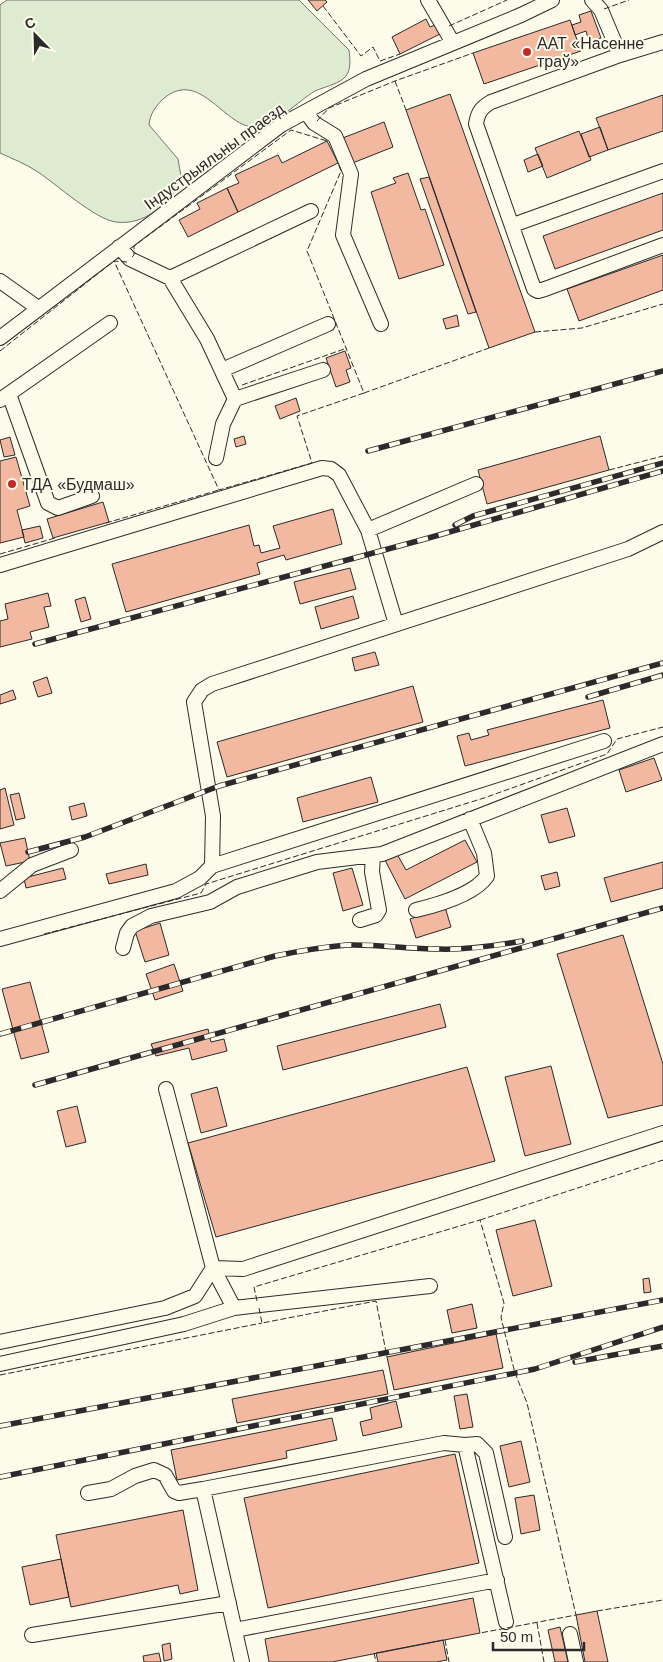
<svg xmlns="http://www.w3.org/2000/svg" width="663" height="1662" font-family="Arial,sans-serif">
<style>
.green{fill:#deebd1;stroke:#74746e}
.building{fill:#f2b8a0;stroke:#2b2b2b}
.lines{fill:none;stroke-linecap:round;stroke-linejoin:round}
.minor-casing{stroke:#2b2b2b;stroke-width:16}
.minor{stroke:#fdfbea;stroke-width:14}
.rail-casing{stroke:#2b2b2b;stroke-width:5.5}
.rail{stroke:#fdfbea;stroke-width:4;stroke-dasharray:11;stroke-linecap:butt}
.fence{stroke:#2b2b2b;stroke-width:1;stroke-dasharray:6 2.5;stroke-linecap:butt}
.poi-dot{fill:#c62828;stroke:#fdfbea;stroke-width:2}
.labels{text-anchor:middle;stroke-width:4;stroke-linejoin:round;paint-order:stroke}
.poi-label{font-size:16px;fill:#2b2b2b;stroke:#fdfbea;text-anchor:start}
.street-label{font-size:16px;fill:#2b2b2b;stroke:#fdfbea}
</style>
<rect width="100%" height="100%" fill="#fdfbea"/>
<!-- green -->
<path class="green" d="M7,0H299L349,50C350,60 352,72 343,79C335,85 324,87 315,91C298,101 273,128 253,127C223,125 199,68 163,99C155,107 150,114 149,125L178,159L182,182C168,204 144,226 116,222C96,220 56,184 38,172C26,164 13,159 0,153V5Z"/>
<!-- building -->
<path class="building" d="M308,0H325L327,2L317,11Z
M591,11L601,38L589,42L586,31L575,35L572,25L581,22L579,15Z
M426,19L430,27L435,25L440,34L400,54L392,37Z
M570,20L581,51L484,84L473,53Z
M450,94L535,332L489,348L406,110Z
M663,95V131L608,150L596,118Z
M384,122L393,147L350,164L340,139Z
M600,127L608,150L589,157L581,134Z
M579,131L591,160L547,178L535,148Z
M327,141L338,163L238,212L227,188L239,183L235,175L278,155L282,163Z
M538,154L543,166L528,172L524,160Z
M408,173L421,210L425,209L444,265L399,279L371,192L396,183L393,178Z
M429,177L476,312L468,314L420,179Z
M227,188L238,212L188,237L179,220L200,209L197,203Z
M663,193V230L555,269L543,236Z
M663,255V290L579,321L567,289Z
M457,315L459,326L446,329L443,319Z
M345,351L351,368L346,370L350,382L336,387L326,358Z
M296,398L300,411L280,419L275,406Z
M244,436L246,444L236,447L234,439Z
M600,436L609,470L487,504L478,470Z
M10,437L15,455L4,457L0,440Z
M16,457L30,506L17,510L24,537L0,543V461Z
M103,502L109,522L53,538L47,519Z
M333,509L342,544L286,560L284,555L257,563L260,574L126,612L112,564L249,525L254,546L259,545L261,553L280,548L273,526Z
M40,526L43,538L25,543L22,530Z
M350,568L356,589L300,604L294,582Z
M48,593L51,606L44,607L49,627L30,632L32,639L0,647V621L8,619L5,604Z
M353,596L359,618L321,629L315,607Z
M85,597L91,619L81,622L75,600Z
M375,652L379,665L355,671L352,658Z
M47,677L52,693L38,697L33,682Z
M413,686L423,722L227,777L217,742Z
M13,690L16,699L0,704V695Z
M603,700L610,728L465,766L457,736L469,733L471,740L489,735L487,730Z
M654,758L662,780L626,792L619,770Z
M371,777L378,802L303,822L297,798Z
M5,788L14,825L0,829V790Z
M19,793L25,818L16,820L10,795Z
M84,803L87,816L72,820L69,807Z
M567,808L575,836L549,843L541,815Z
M25,838L30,861L6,866L0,843Z
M465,840L477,862L405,899L385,860L397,854L406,870Z
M663,862V888L611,902L604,878Z
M146,864L148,875L109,884L106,874Z
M63,868L66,879L26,888L24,878Z
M352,868L363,905L343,911L333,873Z
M557,872L560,886L545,890L541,876Z
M445,907L451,927L416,938L410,919Z
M160,923L169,955L145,962L135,931Z
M623,935L663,1064V1105L608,1118L557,954Z
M174,964L183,991L155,1000L146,974Z
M30,982L49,1052L21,1059L2,989Z
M440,1004L446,1027L283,1070L277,1046Z
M208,1029L211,1042L224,1039L227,1051L192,1060L189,1048L156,1056L151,1044Z
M551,1066L571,1144L525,1156L505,1077Z
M467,1067L495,1161L216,1237L188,1143Z
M217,1087L227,1126L201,1133L191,1094Z
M77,1106L86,1142L66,1147L57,1111Z
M535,1220L552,1286L513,1296L496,1230Z
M649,1278L651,1292L644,1293L643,1279Z
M472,1304L477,1328L452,1333L447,1310Z
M496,1334L503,1368L394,1390L387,1357Z
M383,1370L388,1394L237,1423L232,1399Z
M467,1394L473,1427L460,1429L454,1396Z
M396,1401L402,1427L363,1436L360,1422L372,1419L370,1408Z
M332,1418L337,1440L286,1451L287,1458L177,1480L171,1450Z
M521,1441L530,1482L509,1487L500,1446Z
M455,1454L479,1563L268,1608L244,1498Z
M534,1495L540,1530L521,1534L515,1498Z
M183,1510L198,1590L180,1594L178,1585L71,1607L56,1535Z
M61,1559L69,1597L30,1605L22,1567Z
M473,1598L480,1633L332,1662H269L265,1639Z
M597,1611L608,1662H585L576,1615Z
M560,1627L568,1662H555L548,1630Z
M443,1640L447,1660L436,1662H378L376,1653Z
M170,1643L172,1659L164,1661L162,1645Z
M159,1653L161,1662H144L143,1656Z"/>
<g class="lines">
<defs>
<path id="minor" d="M428,0L453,43
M592,0L601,10L620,55L491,102C481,108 478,112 476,124L534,289L538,291L545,289L663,245
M620,55L663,42
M306,112L314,123L335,136L351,174L343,235L381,324
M513,225L663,171
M119,247L130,259L170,278L311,211
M170,278L207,339L235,399L223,424L216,458
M0,281L38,308
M0,338L281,125L366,79L521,15L552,0
M222,370L328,324
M9,394L48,503L58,508L92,496
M235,399L323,370
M0,400L110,323
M368,530L396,624
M0,565L322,468L331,469L339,475L368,530L476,484
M212,866L604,741
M0,891L32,865L71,850
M416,910C437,905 475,894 487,876L484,853L470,819
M360,920L376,915L379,910L372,872L373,855
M0,939L176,891L200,878L212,866L213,816L194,702L202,690L212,684L628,549L663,532
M123,948L127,933L132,926L151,916L210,902L237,887L317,862L382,854L663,744
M166,1089L213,1268L234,1308
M0,1342L165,1308L195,1296L213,1268L243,1269L663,1133
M0,1364L184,1324L234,1308L430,1286
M465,1445L477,1444L486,1453L505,1537
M88,1493L111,1489L135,1476L154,1470L165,1475L174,1491L179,1493L203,1489
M235,1630L497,1580
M570,1634L576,1662
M32,1635L229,1603
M242,1662L203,1489L444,1443L465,1445L506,1622"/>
</defs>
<!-- minor casing -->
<use href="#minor" class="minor-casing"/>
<!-- minor -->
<use href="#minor" class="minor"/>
<defs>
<path id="rail" d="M368,451L663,371
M455,525L473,516L663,463
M35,644L425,539L663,471
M588,697L663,675
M28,852L85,837L219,786L663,663
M0,1034L275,956C299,951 323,947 347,945C378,944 408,949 439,949C467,950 494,946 522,941
M35,1085L663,908
M575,1362L663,1346
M0,1426L663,1300
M0,1477L535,1369L663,1327"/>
</defs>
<!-- rail casing -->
<use href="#rail" class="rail-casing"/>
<!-- rail -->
<use href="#rail" class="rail"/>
<!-- fence -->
<path class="fence" d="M323,6L361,56L373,47L380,61L400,54
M604,9L629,0
M449,26L507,0
M395,81L406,110
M317,121L329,108L395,81L473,53
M132,257L134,255V246L291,130L327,141
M127,262L114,261L219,490L312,463L297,416L364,393L307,251L341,171L338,163
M535,332L582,328L663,304
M0,351L114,261
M242,385L347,348
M364,393L489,348
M609,470L663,456
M106,523L219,490
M0,554L55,538
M44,934L201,893L206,884L484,798L607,754L617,739L663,727
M480,1220L663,1160
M257,1301L254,1287L480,1220L504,1303L501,1317L504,1330L515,1373L527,1403L576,1615L480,1633
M259,1308L262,1323L376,1301L387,1357
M0,1375L262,1323
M597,1611L663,1600
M537,1623L544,1662
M445,1640L449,1662
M374,1653L376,1662"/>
</g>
<!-- markers -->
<g class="poi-dot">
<circle cx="527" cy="52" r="5"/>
<circle cx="12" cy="484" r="5"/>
</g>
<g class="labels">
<!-- poi labels -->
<g class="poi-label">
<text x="537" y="49">ААТ «Насенне<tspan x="537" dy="18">траў»</tspan></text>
<text x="22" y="490">ТДА «Будмаш»</text>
</g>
<!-- street labels -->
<g class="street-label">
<text transform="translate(214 156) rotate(-36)" y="6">Індустрыяльны праезд</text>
</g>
</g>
<!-- north arrow -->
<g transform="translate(35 35) rotate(337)" stroke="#fdfbea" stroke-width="4" paint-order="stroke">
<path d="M0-4L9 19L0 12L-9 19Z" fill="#2b2b2b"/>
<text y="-8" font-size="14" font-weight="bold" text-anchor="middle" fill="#2b2b2b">С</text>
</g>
<!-- scale -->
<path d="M493 1642v8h91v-8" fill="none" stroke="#2b2b2b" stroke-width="2.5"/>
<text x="500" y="1642" font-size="15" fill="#2b2b2b" stroke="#fdfbea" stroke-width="4" paint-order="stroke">50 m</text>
</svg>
